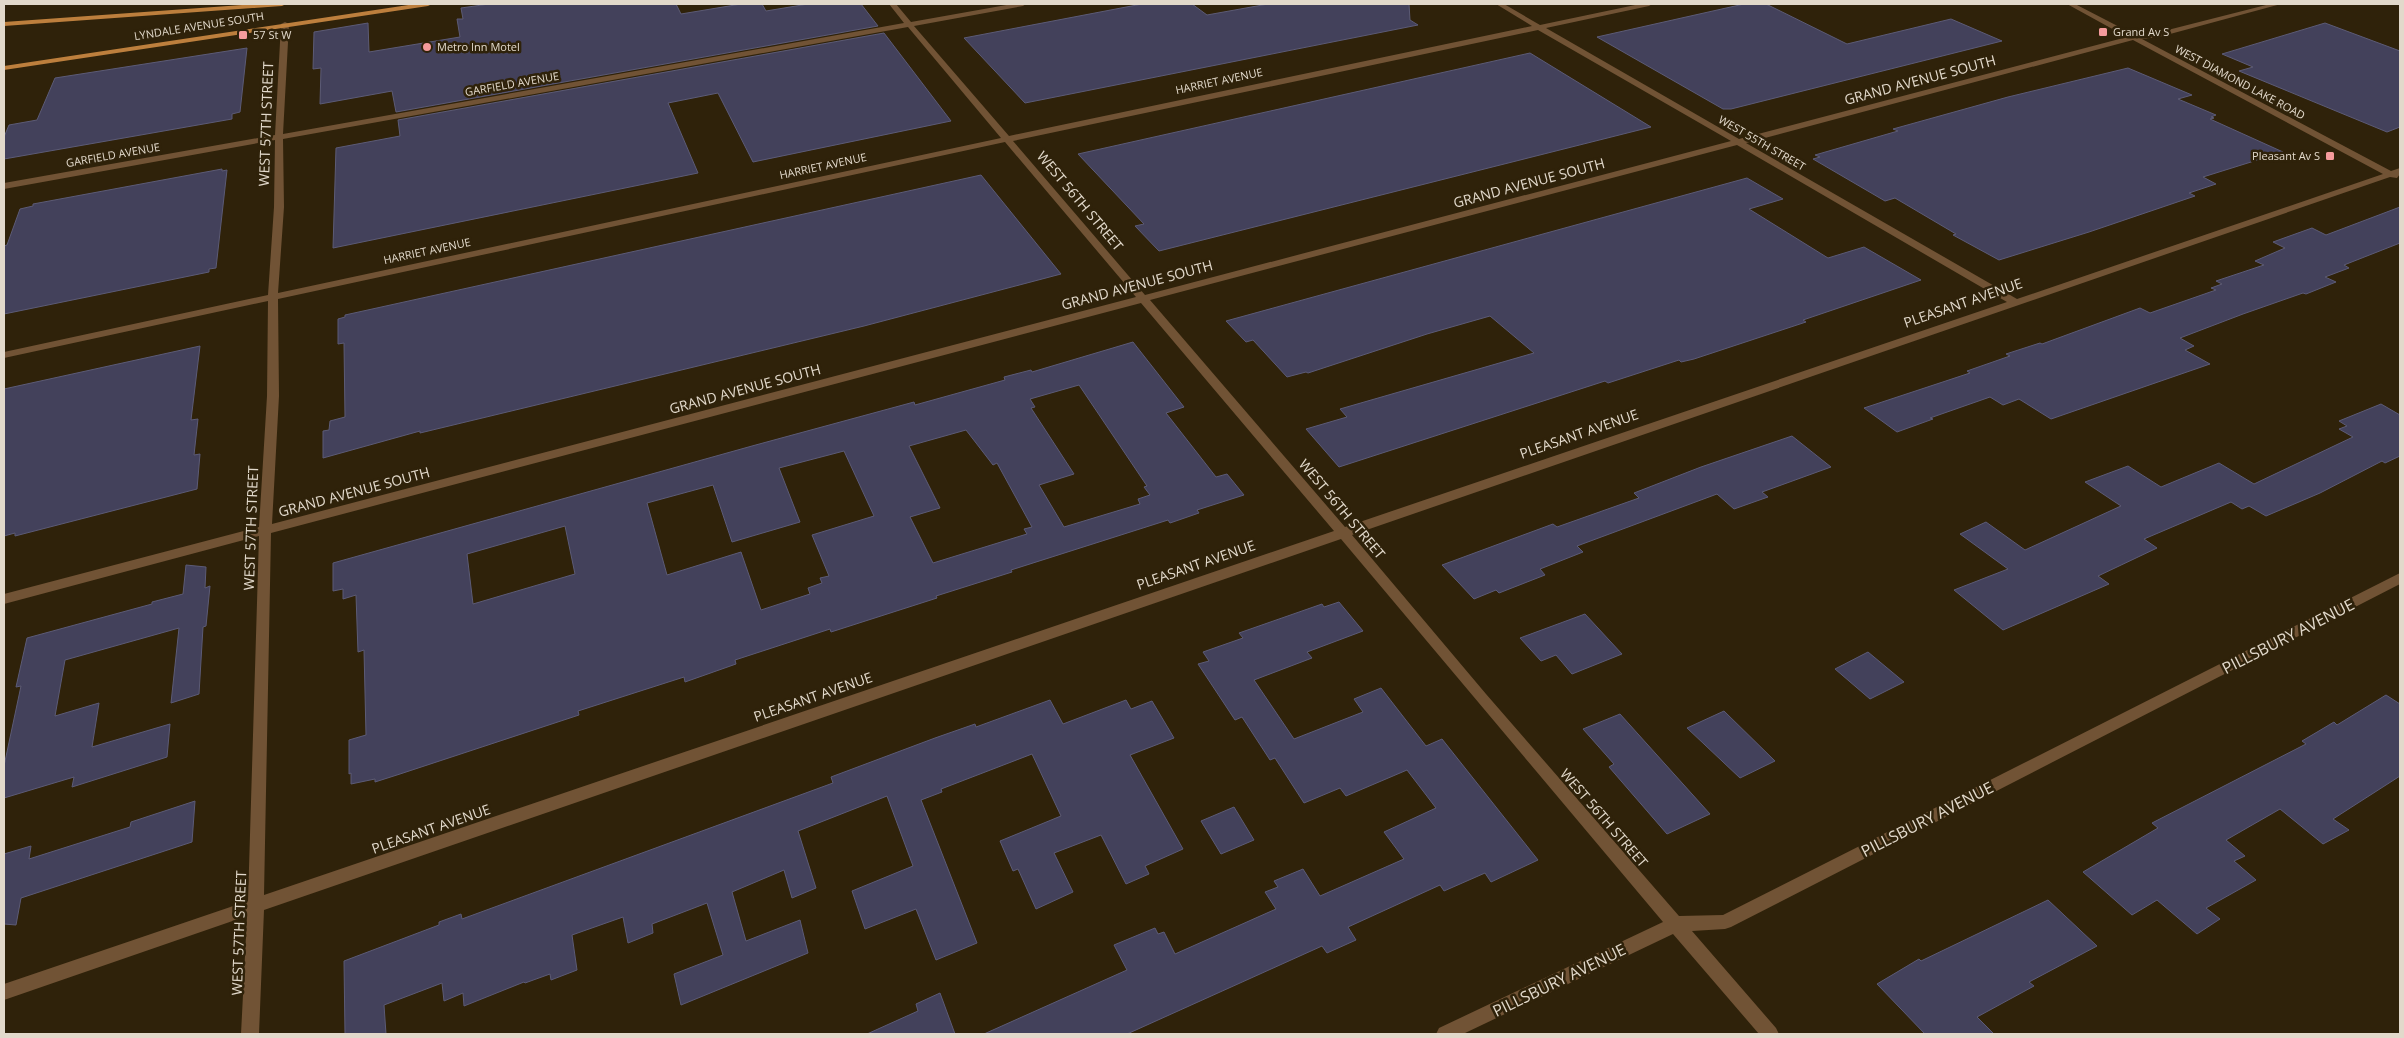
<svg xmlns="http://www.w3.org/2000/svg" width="2404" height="1038" font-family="'Open Sans',sans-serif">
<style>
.building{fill:#43415b;stroke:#5c5b76;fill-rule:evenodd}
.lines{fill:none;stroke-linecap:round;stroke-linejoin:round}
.minor{fill:#715335;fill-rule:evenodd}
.major{fill:#bd7f3d;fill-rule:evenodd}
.poi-dot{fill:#f59b9c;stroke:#2f220a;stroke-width:2}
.labels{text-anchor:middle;stroke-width:5;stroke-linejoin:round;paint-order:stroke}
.far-street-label{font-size:11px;fill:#e2d9cb;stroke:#2f220a}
.far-poi-label{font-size:11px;fill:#e2d9cb;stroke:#2f220a;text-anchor:start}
.street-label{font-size:14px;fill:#e2d9cb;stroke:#2f220a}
.near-street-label{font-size:16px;fill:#e2d9cb;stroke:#2f220a}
</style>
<rect width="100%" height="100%" fill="#2f220a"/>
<!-- building -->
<path class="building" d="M489,4H676L681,14L741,4H762L766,11L808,4H861L878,26L396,112L392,91L320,104L321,68L313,69L314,32L368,23L369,52L460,37L457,19H463L461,8Z
M1142,4H1192L1207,15L1268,4H1409L1410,20L1418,25L1025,103L964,38Z
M1744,4H1766L1847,44L1951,19L2002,41L1731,109H1723L1597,37Z
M2325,23L2400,51V127L2387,132L2239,71L2253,67L2222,54Z
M884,33L951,121L753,162L718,93L668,103L698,173L333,248L336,148L400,136L398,120Z
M247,48L240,112L232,114V119L4,159V137L9,125L37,120L55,78Z
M1530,53L1651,127L1159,251L1135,226L1144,224L1078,154Z
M2128,68L2192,95L2178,99L2216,115L2211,117L2214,118L2210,119L2283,152L2203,177L2216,184L2189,193L2195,196L2089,232L1999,260L1953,235L1956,234L1895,198L1885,201L1813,159L1820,157L1815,155L1898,131L1893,129L2008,97Z
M222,169V171L227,170L216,268L209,269V272L4,314V246L7,245L20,209L33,206V204Z
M981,175L1061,274L864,326L420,433V431L323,458V431L329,430L330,421L345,417L344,343L338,344V319L345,317V315Z
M1747,178L1783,199L1749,209L1828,258L1864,247L1921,280L1803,320L1806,322L1694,359L1681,362L1679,360L1608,383L1605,381L1339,467L1306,429L1347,417L1340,409L1534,353L1490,316L1427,334L1308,373L1306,372L1287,377L1253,340L1246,342L1226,321Z
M2400,207V243L2344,265L2349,268L2325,277L2336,282L2306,294L2303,293L2243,314L2180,338L2194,346L2185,350L2210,364L2051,419L2019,399L2003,405L1990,397L1930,418L1933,419L1897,432L1864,408L1970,373L1967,371L2010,356L2006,354L2040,343L2042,344L2140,308L2150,313L2216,290L2211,288L2222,284L2216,281L2264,265L2255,261L2285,248L2273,242L2312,228L2326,235Z
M1133,342L1184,407L1166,413L1216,477L1227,474L1244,495L1197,510L1199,513L1170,523L1168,520L1011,570L1012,572L936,596L937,598L831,632L830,629L735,660L736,664L685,682L684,677L578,711L579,715L400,774L375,782V779L351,784V773L349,774V740L366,735L364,650L358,652L356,595L343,599V589L333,591V563L752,446L914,402L915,405L1005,380L1004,377L1031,370L1032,372ZM1079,385L1147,486L1144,487L1150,495L1138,499L1140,504L1064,527L1039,485L1074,474L1031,408L1035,407L1030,399ZM966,430L993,465L997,463L1032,527L1024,529L1027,534L933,563L910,517L940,508L909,446ZM844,451L874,516L812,535L829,576L820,578L822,583L808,588L810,594L761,610L741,552L667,575L647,503L713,485L732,542L800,522L779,468ZM565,526L575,574L473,604L467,554Z
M200,346L191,420L198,419L194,455L200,454L197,489L15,536V533L4,536V389Z
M2381,404L2400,415V456L2385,463L2382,461L2320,493L2266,516L2249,506L2242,509L2231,502L2144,539L2157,548L2098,576L2109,584L2003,630L1954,590L2008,569L1960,534L1986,522L2025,550L2121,506L2085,482L2128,466L2161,487L2219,463L2254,484L2353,437L2339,429L2347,426L2339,421Z
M1792,436L1831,467L1762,492L1768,497L1734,509L1717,494L1577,546L1583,552L1540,569L1545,575L1499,593L1496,590L1474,599L1442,565L1553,524L1557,527L1639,498L1634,493L1701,467Z
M186,565L206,567L205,588L210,586L206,626L203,627L199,694L171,703L179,628L65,660L55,716L99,703L92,747L170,724L167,757L72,787L74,777L4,798V766L21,686L16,687L27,638L152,604V602L183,594Z
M1339,602L1363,631L1307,652L1312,658L1254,680L1294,739L1363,712L1354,699L1381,688L1426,746L1442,739L1538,860L1491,882L1485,873L1444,891L1440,885L1348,927L1356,940L1327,953L1322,946L1127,1034H984L1127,970L1114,945L1155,928L1158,934L1164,932L1175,954L1276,909L1265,892L1278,887L1274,881L1303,869L1320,896L1404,859L1384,832L1436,808L1407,770L1346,796L1340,788L1304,803L1275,758L1270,760L1242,717L1235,720L1198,664L1209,661L1203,652L1243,638L1239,633L1322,604L1324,607Z
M1585,614L1622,654L1572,674L1556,655L1541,661L1520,638Z
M1868,652L1904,682L1870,699L1835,669Z
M2386,695L2400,704V776L2333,819L2349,830L2323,844L2280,809L2226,840L2245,856L2234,861L2256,880L2206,908L2220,919L2197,934L2157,900L2132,915L2083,872L2158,828L2152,823L2306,744L2302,741L2334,722L2337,725Z
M1050,700L1063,724L1126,700L1131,709L1152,701L1174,738L1130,755L1183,849L1145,866L1149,874L1126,884L1101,835L1054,853L1073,892L1036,909L1018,869L1013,871L1000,841L1061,816L1032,754L941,789L942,792L921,800L977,943L936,960L916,909L865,929L852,891L913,866L887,796L798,831L816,888L792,898L784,870L732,892L746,941L800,920L808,953L681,1005L674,974L723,955L707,903L652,924L653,933L628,943L623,917L572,935L577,970L551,980L550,974L525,983L524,982L464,1006L463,993L444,1001L442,983L384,1005L386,1034H345L344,961L439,925V922L461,914L462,919L833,783L831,777L935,738L975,724L976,727Z
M1724,711L1775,761L1740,778L1687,728Z
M1620,714L1710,814L1667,834L1609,767L1614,764L1583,729Z
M195,801L192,842L21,898L16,925L4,924V854L31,846L29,859L130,827L131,822Z
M1234,807L1254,840L1221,854L1201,821Z
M2048,900L2097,946L2029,982L2034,986L1977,1017L1994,1034H1925L1877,984L1919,959L1921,961Z
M940,993L955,1034H867L918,1011L916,1004Z"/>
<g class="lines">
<!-- minor -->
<path class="minor" d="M889,4H896L911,22L1012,4H1026L1023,6L914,26L1009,136L1532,26L1496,4H1504L1540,25L1640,4H1652L1649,6L1546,28L1739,139L2127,37L2067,4H2075L2135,35L2156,33L2270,4H2281L2159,37L2142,39L2391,171L2400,168V174L2397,178L2390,177L1352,535L1486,694L1679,916L1723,915L2400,573V584L1731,927L1725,929L1692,931L1776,1028L1779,1034H1759L1673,934L1463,1034H1436L1439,1028L1663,922L1341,539L264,910L259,1034H241L247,916L4,1000V984L248,901L259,536L4,604V594L259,527L267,396L268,301L4,358V352L268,295L274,207L275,140L4,189V183L275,135L281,24L285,22L289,24L283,134L904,23ZM908,27L1001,138L278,293L284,207L283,139ZM1538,30L1731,141L1145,295L1013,141ZM2133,40L2383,174L2017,299L1746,143ZM1005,142L1136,297L272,524L279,396L278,299ZM1737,145L2007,302L1345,527L1150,300ZM1141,303L1334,531L264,895L271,533Z"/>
<!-- major -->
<path class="major" d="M256,4H286L282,6L4,26V22Z
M415,4H432L428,6L4,70V66Z"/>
</g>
<!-- markers -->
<g class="poi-dot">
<rect x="2098" y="27" width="10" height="10" rx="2.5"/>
<rect x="238" y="30" width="10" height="10" rx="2.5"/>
<circle cx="427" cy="47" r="5"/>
<rect x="2325" y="151" width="10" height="10" rx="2.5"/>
</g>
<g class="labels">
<!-- far-street labels -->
<g class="far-street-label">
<text transform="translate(199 26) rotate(-9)" y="4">LYNDALE AVENUE SOUTH</text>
<text transform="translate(1219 81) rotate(-12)" y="4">HARRIET AVENUE</text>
<text transform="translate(2240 82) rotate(28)" y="4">WEST DIAMOND LAKE ROAD</text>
<text transform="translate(512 84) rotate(-10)" y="4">GARFIELD AVENUE</text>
<text transform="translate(1762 143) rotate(30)" y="4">WEST 55TH STREET</text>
<text transform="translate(113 155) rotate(-10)" y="4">GARFIELD AVENUE</text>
<text transform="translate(823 166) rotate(-12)" y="4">HARRIET AVENUE</text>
<text transform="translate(427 251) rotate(-12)" y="4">HARRIET AVENUE</text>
</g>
<!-- far-poi labels -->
<g class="far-poi-label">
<text x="2113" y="36">Grand Av S</text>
<text x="253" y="39">57 St W</text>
<text x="437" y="51">Metro Inn Motel</text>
<text x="2320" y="160" text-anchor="end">Pleasant Av S</text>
</g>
<!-- street labels -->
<g class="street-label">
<text transform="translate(1920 80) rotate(-15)" y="5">GRAND AVENUE SOUTH</text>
<text transform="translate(266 124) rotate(-88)" y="5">WEST 57TH STREET</text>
<text transform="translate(1529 183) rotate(-15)" y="5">GRAND AVENUE SOUTH</text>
<text transform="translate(1080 201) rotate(50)" y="5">WEST 56TH STREET</text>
<text transform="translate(1137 285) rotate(-15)" y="5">GRAND AVENUE SOUTH</text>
<text transform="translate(1963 303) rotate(-19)" y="5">PLEASANT AVENUE</text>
<text transform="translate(745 389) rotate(-15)" y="5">GRAND AVENUE SOUTH</text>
<text transform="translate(1579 434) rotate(-19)" y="5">PLEASANT AVENUE</text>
<text transform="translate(354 492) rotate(-15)" y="5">GRAND AVENUE SOUTH</text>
<text transform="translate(1342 509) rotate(50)" y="5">WEST 56TH STREET</text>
<text transform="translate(251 528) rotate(-88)" y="5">WEST 57TH STREET</text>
<text transform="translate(1196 565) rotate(-19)" y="5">PLEASANT AVENUE</text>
<text transform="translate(813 697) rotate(-19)" y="5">PLEASANT AVENUE</text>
<text transform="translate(1604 818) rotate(49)" y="5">WEST 56TH STREET</text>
<text transform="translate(431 829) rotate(-19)" y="5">PLEASANT AVENUE</text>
<text transform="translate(239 933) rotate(-88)" y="5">WEST 57TH STREET</text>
</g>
<!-- near-street labels -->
<g class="near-street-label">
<text transform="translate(2288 636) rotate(-27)" y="6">PILLSBURY AVENUE</text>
<text transform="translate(1927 819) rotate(-27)" y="6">PILLSBURY AVENUE</text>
<text transform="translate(1559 980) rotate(-26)" y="6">PILLSBURY AVENUE</text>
</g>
</g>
<!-- border -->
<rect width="2404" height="1038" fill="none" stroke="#e2d9cb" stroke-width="10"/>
</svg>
